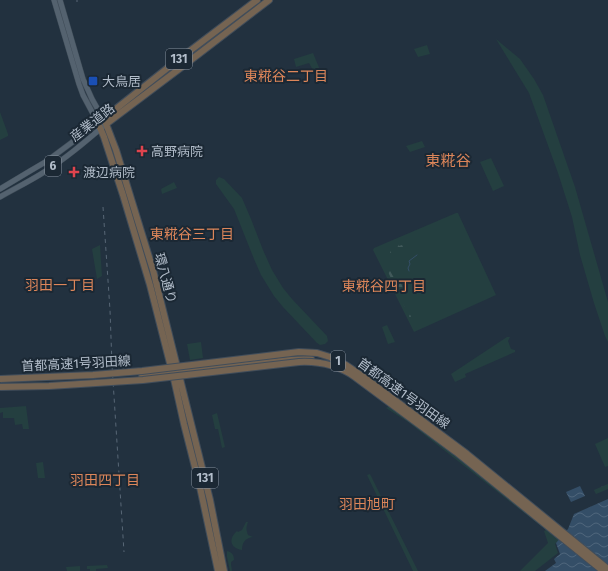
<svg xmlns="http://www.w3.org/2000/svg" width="608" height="571" font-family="'Fira Sans','Noto Sans JP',sans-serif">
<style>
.green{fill:#243f40}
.forest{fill:url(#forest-firs)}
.water{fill:url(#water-waves)}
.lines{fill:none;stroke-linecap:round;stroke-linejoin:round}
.stream{stroke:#344e67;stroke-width:1}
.primary-casing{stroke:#3f4c58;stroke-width:6}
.highway-casing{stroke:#414d5a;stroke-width:8}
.primary{stroke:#54626f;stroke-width:5}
.highway{stroke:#756452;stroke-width:6}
.rail{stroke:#586776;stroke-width:1;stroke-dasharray:4 4;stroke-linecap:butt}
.highway-bridge-casing{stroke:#414d5a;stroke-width:8;stroke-linecap:butt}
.highway-bridge{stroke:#756452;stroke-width:6}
.transit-dot{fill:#1a4fb4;stroke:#1b2834;stroke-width:1.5}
.health-dot{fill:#e0444e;stroke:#1b2834;stroke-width:1.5}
.labels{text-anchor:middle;stroke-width:4;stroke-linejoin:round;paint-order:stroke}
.shield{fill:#1b2834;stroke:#85909d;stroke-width:1}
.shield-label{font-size:12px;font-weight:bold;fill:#b2bdca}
.poi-label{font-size:13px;fill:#b2bdca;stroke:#1b2834;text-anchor:start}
.street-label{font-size:13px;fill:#b2bdca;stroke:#1b2834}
.neighbourhood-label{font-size:14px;fill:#dd865a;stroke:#1b2834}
.quarter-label{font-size:15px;fill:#dd865a;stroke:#1b2834}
</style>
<defs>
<pattern id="forest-firs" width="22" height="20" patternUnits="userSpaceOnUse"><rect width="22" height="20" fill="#243f40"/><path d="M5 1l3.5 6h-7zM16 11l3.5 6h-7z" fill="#41595a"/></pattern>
<pattern id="water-waves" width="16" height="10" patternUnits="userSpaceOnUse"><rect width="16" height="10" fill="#344e67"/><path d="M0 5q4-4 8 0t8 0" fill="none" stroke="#4f667b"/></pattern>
</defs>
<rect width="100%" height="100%" fill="#22313f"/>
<!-- green -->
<path class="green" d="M496,39L520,59L534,79L543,95L575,187L608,302V342L605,336L594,303L580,255L572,217L558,173L529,93Z
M427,45L430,54L418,57L414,49Z
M313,53L320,70L314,72L309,63L296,67L294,59Z
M0,112L8,134V136L0,140Z
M422,141L425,147L410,152L406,146Z
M491,158L504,186L493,191L480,162Z
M219,177L224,179L242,198L251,219L263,250L272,270L283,288L292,299L327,336L328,341L325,344L320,345L317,343L283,307L274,296L261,275L254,259L234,209L216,184V180Z
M174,182L177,188L162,194L161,189Z
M456,213H458L496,295L414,332L373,250L374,248Z
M100,245L102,276L97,279L92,249Z
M387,325L395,342L388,344L382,327Z
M507,337H510L508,341L511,349L515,350V352L465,374L466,377L455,382L451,374Z
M201,342L203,358L190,360L187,344Z
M392,405L562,537L555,544L558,553L535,571H520L548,543L544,531L546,530L408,422L386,408Z
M26,406L29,429H23L22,424L15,425L14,418H3V412L0,413V408Z
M184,406L207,502L183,407Z
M217,413L225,447L222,448L218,429H215L212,415Z
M608,438V466L605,467L595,444Z
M43,462L45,478H38L36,463Z
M370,474L418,571H413L367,475Z
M246,522H248C246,527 246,530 248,535L253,537C245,538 242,543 242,550C230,548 228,539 237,531L238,532L242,530Z
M227,551C232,552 234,555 234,560L231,562V564L232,571H230L227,557Z
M107,565L108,568L96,569V571H90V569H87V566Z
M80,566V571H67L66,567Z"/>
<!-- forest -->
<path class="forest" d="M397,241L399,246L402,245L403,247L398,248L396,245L392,248L393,252L390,253V251L382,248Z
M380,255L387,258L389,257C389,261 388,264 389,267C392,276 401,280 403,288L401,289L400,290L405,299L407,312L411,316L410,318Z
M608,484V489L596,494L594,490Z"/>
<!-- water -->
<path class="water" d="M580,486L585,496L571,502L566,492Z
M608,499V571H545L556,563L554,559L560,554L556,543L568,529L574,514Z"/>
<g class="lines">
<!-- stream -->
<path class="stream" d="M409,271L408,268L410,264L409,261L417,255"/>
<defs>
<path id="primary" d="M0,189L30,171L47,161L98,123L83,95L79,84L54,0
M0,197C14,189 28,182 41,174C64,160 85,142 106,124L92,99L83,79L60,0"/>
<path id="highway" d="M154,372L175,370
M177,372L288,360L311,359
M142,377L160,375
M218,571L200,487L184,424L174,379L150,285L123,195L104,137L98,123L174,63L257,0
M224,571L210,500L153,270L116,150L106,124L183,66L269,0"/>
</defs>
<!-- primary casing -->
<use href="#primary" class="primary-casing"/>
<!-- highway casing -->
<use href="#highway" class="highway-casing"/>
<!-- primary -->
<use href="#primary" class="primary"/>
<!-- highway -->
<use href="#highway" class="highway"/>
<!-- rail -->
<path class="rail" d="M77,0V2
M103,207L110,310L112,365L124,552"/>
<defs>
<path id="highway-bridge" d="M0,379L93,375L142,371L299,352L317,353L330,357L346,365L365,378L467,454L608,569
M0,387L49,386L143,380L299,362C320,361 338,365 355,377L456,452L603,571"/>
</defs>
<!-- highway-bridge casing -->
<use href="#highway-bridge" class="highway-bridge-casing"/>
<!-- highway-bridge -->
<use href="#highway-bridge" class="highway-bridge"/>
</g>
<!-- markers -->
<rect class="transit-dot" x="88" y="76" width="10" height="10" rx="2"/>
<g class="health-dot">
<path d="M140 145h4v4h4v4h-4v4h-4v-4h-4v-4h4z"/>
<path d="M72 166h4v4h4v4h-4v4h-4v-4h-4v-4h4z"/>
</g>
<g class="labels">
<!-- shield labels -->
<g class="shield">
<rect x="166" y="49" width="26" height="20" rx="3"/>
<rect x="45" y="156" width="16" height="20" rx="3"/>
<rect x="331" y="351" width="14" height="20" rx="3"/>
<rect x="192" y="468" width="26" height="20" rx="3"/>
</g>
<g class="shield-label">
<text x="179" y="63">131</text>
<text x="53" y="170">6</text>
<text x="338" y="365">1</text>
<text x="205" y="482">131</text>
</g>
<!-- poi labels -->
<g class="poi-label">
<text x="102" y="86">大鳥居</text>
<text x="151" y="156">高野病院</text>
<text x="83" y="177">渡辺病院</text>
</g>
<!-- street labels -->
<g class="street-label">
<text transform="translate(92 122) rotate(-38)" y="5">産業道路</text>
<text transform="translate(166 278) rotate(75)" y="5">環八通り</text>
<text transform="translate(76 363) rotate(-3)" y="5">首都高速1号羽田線</text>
<text transform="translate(404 393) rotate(36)" y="5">首都高速1号羽田線</text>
</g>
<!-- neighbourhood labels -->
<g class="neighbourhood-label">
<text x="286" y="81">東糀谷二丁目</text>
<text x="192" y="239">東糀谷三丁目</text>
<text x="60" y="290">羽田一丁目</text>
<text x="384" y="291">東糀谷四丁目</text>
<text x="105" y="485">羽田四丁目</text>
<text x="367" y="509">羽田旭町</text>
</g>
<!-- quarter labels -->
<g class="quarter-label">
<text x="448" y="166">東糀谷</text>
</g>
</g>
</svg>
